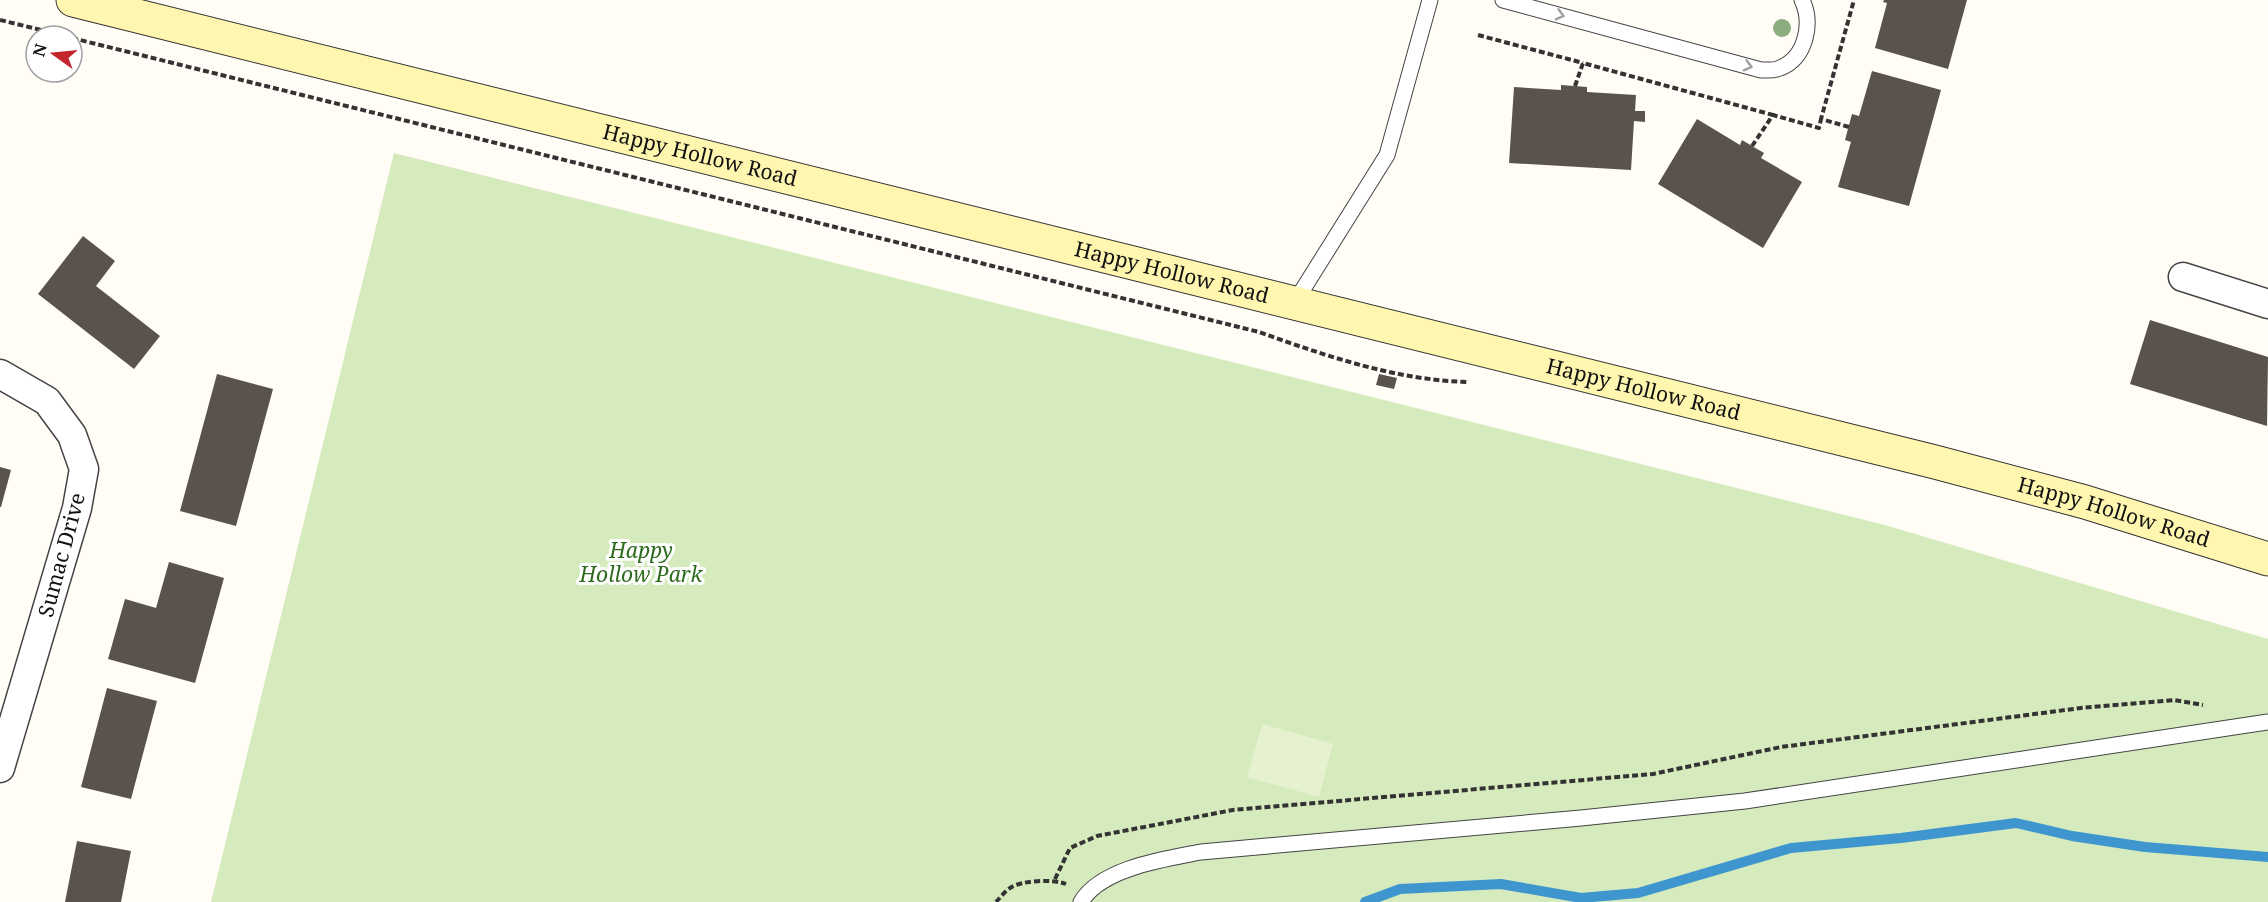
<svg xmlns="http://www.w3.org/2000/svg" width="2268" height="902" font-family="'Noto Serif',serif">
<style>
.green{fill:#d5ebbd}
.pitch{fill:#e6f2cf}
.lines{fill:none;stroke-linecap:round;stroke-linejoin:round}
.stream{stroke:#3f96cf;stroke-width:10}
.building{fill:#5a524d}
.lane-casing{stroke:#444;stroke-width:17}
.street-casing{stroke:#444;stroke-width:31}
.secondary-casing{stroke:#333;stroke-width:35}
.path{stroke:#333;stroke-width:4;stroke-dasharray:6 3;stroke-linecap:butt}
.lane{stroke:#fff;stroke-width:15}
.street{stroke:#fff;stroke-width:28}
.secondary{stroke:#fff6b0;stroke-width:33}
.tree{fill:#8dad7f}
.oneway{stroke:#a0a0a0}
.labels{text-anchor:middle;stroke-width:6;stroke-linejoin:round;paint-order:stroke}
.street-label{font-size:21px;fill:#111;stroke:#fff}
.park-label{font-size:21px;font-style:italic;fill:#2f6b1f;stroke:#fff}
</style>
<rect width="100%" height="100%" fill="#fffdf5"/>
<!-- green -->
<path class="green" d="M394,153L1885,525L2268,639V902H211Z"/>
<!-- pitch -->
<path class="pitch" d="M1262,724L1333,744L1319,797L1247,777Z"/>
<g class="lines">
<!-- stream -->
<path class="stream" d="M1365,902L1400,889L1501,884L1581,898L1638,893L1791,848L1901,838L2016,823L2072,836L2145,847L2268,857"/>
</g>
<!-- building -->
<path class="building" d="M1884,0H1967L1948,69L1875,48L1887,3L1883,2Z
M1872,71L1941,90L1909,206L1838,187L1851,142L1845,140L1852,114L1859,116Z
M1561,85L1587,87V92L1636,95L1635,111H1645V122L1634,121L1631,170L1509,163L1514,87L1561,90Z
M1697,119L1740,145L1742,140L1752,146L1764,153L1761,158L1802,182L1763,248L1658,184Z
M83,236L115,261L96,286L160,336L134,369L38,294Z
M2150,320L2268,357L2267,426L2130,384Z
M217,374L273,389L236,526L180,511Z
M1379,374L1397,378L1394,389L1376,385Z
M0,467L11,470L1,507H0Z
M169,562L224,578L195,683L108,659L125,599L156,608Z
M107,688L157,701L131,799L81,787Z
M77,841L131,851L121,902H65Z"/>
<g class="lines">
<defs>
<path id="lane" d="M1503,0L1761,70C1768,70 1774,71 1780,68C1806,58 1813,23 1802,0
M1295,302L1387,155L1430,0
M1081,902C1101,868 1165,859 1201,852L1581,818L1745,801L2268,722"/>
<path id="street" d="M2183,277L2268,304
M0,374L47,401L72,435L84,469L77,508L0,768"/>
<g id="secondary">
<path id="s1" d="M73,0L1935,462L2085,502L2268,559"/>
</g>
</defs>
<!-- lane casing -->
<use href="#lane" class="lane-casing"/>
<!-- street casing -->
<use href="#street" class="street-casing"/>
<!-- secondary casing -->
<use href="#secondary" class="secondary-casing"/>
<!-- path -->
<path class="path" d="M0,20L66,36
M1478,35L1583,63
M72,38L1259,332C1326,356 1396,380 1467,382
M1575,86L1583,63L1773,115
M1849,127L1821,119L1854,0
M1752,146L1773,115L1819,128L1821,119
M1055,879L1070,848L1097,836L1233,810L1653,774L1781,747L2081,708L2174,700L2203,705
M996,902C1000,898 1005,891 1010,888C1022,880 1053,879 1066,884"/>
<!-- lane -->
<use href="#lane" class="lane"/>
<!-- street -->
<use href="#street" class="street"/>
<!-- secondary -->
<use href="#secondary" class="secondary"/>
</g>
<!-- trees -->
<circle class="tree" cx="1782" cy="28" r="9"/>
<!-- one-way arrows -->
<defs><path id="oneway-chevron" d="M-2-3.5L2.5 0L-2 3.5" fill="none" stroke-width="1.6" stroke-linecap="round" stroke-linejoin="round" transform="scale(1.5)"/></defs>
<g class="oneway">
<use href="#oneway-chevron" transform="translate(1560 15) rotate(15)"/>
<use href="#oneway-chevron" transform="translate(1748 66) rotate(15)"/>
</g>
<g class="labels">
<!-- street labels -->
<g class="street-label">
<text dy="7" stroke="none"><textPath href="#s1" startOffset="646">Happy Hollow Road</textPath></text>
<text dy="7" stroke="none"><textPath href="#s1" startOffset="1132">Happy Hollow Road</textPath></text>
<text dy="7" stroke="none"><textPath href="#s1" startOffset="1618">Happy Hollow Road</textPath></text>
<text dy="7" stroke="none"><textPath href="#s1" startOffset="2104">Happy Hollow Road</textPath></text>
<text transform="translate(62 555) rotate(-75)" y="7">Sumac Drive</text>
</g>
<!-- park labels -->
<g class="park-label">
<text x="641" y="558">Happy<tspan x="641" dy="24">Hollow Park</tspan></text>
</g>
</g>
<!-- north arrow -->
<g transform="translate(54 54) rotate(285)"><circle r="28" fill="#ffffff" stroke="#a0a0a0" stroke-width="1.5"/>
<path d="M0-4.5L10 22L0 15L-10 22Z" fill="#c4262e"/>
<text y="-9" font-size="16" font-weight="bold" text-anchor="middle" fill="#111111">N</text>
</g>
</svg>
